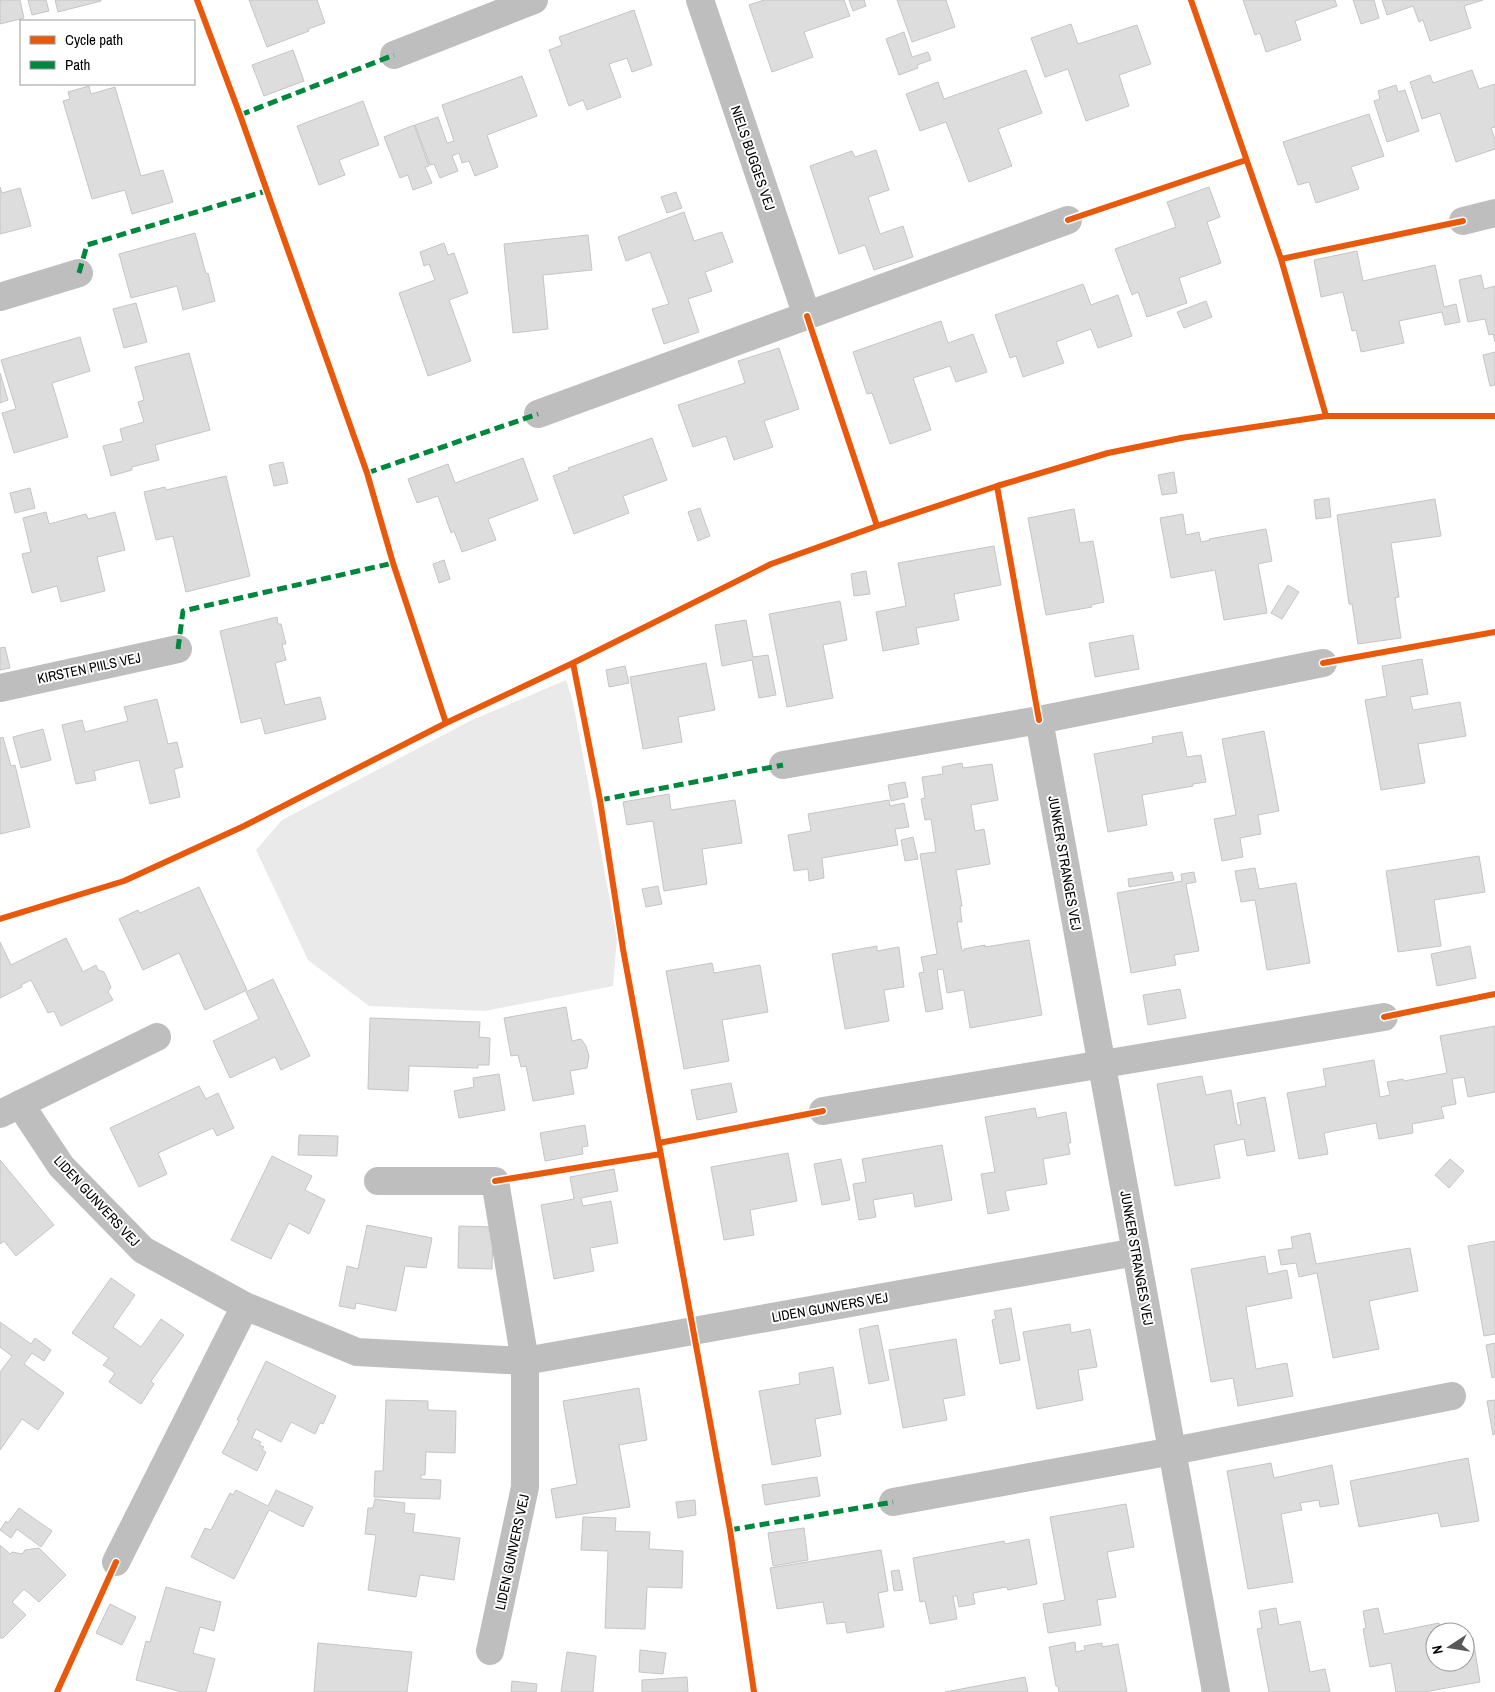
<svg xmlns="http://www.w3.org/2000/svg" width="1495" height="1692" font-family="'Archivo Narrow',sans-serif">
<style>
.green{fill:#eaeaea}
.building{fill:#ddd;stroke:#c5c5c5}
.lines{fill:none;stroke-linecap:round;stroke-linejoin:round}
.minor{stroke:#bebebe;stroke-width:28}
.quiet{stroke:#00873e;stroke-width:5;stroke-dasharray:10 5;stroke-linecap:butt}
.cycleway-casing{stroke:#fff;stroke-width:9}
.cycleway{stroke:#e8590c;stroke-width:6}
.labels{text-anchor:middle;stroke-width:4;stroke-linejoin:round;paint-order:stroke}
.street-label{font-size:14px;fill:#000;stroke:#fff}
</style>
<rect width="100%" height="100%" fill="#fff"/>
<!-- green -->
<path class="green" d="M566,680L573,702L617,938L613,986L485,1011L369,1006L308,960L256,850L282,820L470,721Z"/>
<!-- building -->
<path class="building" d="M0,0H20L24,18L0,24Z
M28,0H46L49,11L32,15Z
M55,0H101V1L58,12Z
M249,0H317L325,23L308,29L309,31L267,47Z
M764,0H844L850,16L804,32L813,57L772,72L749,5Z
M849,0H864L866,6L853,11Z
M897,0H946L955,27L912,42Z
M1243,0H1335L1337,6L1295,21L1301,40L1266,52L1260,33L1255,35Z
M1353,0H1374L1379,18L1361,24Z
M1382,0H1483L1464,6L1471,28L1430,41L1423,20L1419,22L1413,6L1387,15Z
M634,10L652,65L632,72L627,58L609,64L621,97L587,110L583,100L569,106L549,50L562,45L559,37Z
M1071,24L1078,44L1137,25L1151,64L1119,75L1129,106L1086,121L1068,69L1045,77L1031,38Z
M904,32L912,57L928,52L931,60L917,65L918,68L899,75L886,39Z
M293,50L304,81L264,96L252,65Z
M1026,70L1042,113L998,129L1012,166L969,182L946,122L920,131L906,94L938,82L944,99Z
M1472,70L1479,89L1495,84V127L1491,128L1495,139V149L1456,162L1440,113L1422,119L1410,82L1430,75L1433,83Z
M522,76L537,116L487,135L498,167L475,176L469,161L462,163L459,153L452,156L458,171L440,178L434,164L430,165L415,125L438,117L447,143L454,141L442,105Z
M1396,85L1398,92L1405,90L1419,131L1387,142L1374,101L1380,99L1378,91Z
M89,86L91,94L115,87L141,176L163,170L173,202L132,214L125,190L92,199L63,101L70,99L68,92Z
M363,101L379,145L339,160L345,175L319,185L297,126Z
M1369,114L1384,156L1351,167L1359,189L1316,203L1309,182L1298,185L1283,142Z
M414,125L429,166L425,167L432,183L413,190L408,175L400,178L384,137Z
M876,150L889,190L868,197L880,234L903,226L913,257L874,270L865,245L839,254L810,166L852,151L855,157Z
M0,187L2,193L20,188L31,226L0,234Z
M1209,187L1220,217L1207,222L1221,263L1179,278L1187,303L1147,317L1138,292L1132,295L1115,249L1176,227L1167,202Z
M676,192L682,208L667,213L661,197Z
M684,212L694,241L722,232L733,262L705,272L712,291L688,299L699,332L664,344L652,309L669,304L650,252L626,261L618,237Z
M195,233L206,274L208,273L215,301L183,310L177,286L131,298L119,254Z
M588,235L592,270L543,275L548,329L513,333L504,244Z
M444,243L448,255L454,253L468,293L449,300L471,361L428,376L399,293L435,280L429,264L424,266L420,252Z
M1357,251L1363,281L1435,265L1444,307L1456,304L1460,322L1445,325L1442,312L1399,321L1404,343L1361,352L1356,330L1352,331L1343,292L1321,297L1314,260Z
M1481,275L1484,289L1495,286V342L1493,334L1489,335L1485,319L1468,322L1459,280Z
M1083,284L1091,305L1118,295L1132,336L1098,348L1091,329L1056,342L1064,363L1023,377L1016,356L1010,358L995,315Z
M1206,301L1212,317L1184,328L1177,312Z
M136,303L147,342L124,348L113,309Z
M941,321L948,343L973,334L987,372L956,382L950,366L913,378L931,430L890,444L872,393L867,394L853,352Z
M80,337L90,371L52,383L68,437L14,453L2,413L16,409L1,360Z
M779,348L799,409L764,421L773,447L734,460L726,436L693,447L678,405L745,383L738,361Z
M1495,352V385L1490,386L1483,355Z
M189,353L210,430L155,445L159,460L132,467V470L111,476L103,446L123,441L120,429L144,422L138,402L144,400L135,367Z
M0,373L8,400L0,403Z
M652,438L667,480L623,496L629,513L574,534L553,476L569,470L568,468Z
M523,458L538,500L488,519L496,540L462,552L454,531L451,533L438,496L417,503L408,479L448,464L455,483Z
M283,462L288,483L274,486L269,465Z
M1174,472L1177,493L1162,495L1158,475Z
M226,476L250,576L186,592L173,536L156,540L144,492L165,487L166,490Z
M30,488L35,508L15,513L10,493Z
M1329,498L1331,517L1316,519L1314,500Z
M1435,499L1441,536L1391,543L1399,597L1395,598L1401,638L1358,644L1352,604H1349L1337,515Z
M700,508L710,536L698,541L688,512Z
M1074,509L1080,543L1093,541L1104,602L1091,605L1092,607L1046,615L1028,518Z
M46,512L49,524L86,514L88,519L115,512L125,550L97,557L105,591L61,602L57,586L32,593L22,554L31,552L23,518Z
M1183,514L1186,535L1199,532L1201,542L1210,540L1209,539L1266,529L1272,561L1258,564L1267,613L1224,620L1215,570L1171,578L1160,518Z
M994,546L1001,585L954,594L959,620L916,628L919,644L883,651L876,612L906,606L898,563Z
M444,560L450,579L439,583L433,564Z
M866,571L870,594L854,596L851,574Z
M1288,585L1299,592L1282,619L1271,613Z
M840,601L847,640L823,645L833,698L787,707L769,614Z
M277,617L278,624H281L286,644H282L286,660L275,663L285,705L320,697L326,719L265,734L261,718L241,723L220,631Z
M746,620L753,657L768,655L776,695L759,698L752,660L722,666L715,625Z
M1133,635L1139,669L1095,677L1089,643Z
M5,647L10,668L0,670V648Z
M1422,659L1428,694L1410,697L1413,710L1460,702L1466,736L1418,744L1425,783L1381,790L1365,700L1387,696L1382,666Z
M706,663L715,710L678,717L682,742L643,749L630,677Z
M625,666L629,683L609,687L606,670Z
M157,699L168,744L177,742L183,767L174,769L180,797L150,804L139,760L94,771L96,780L76,784L62,725L82,720L85,732L128,721L124,707Z
M43,729L51,760L21,768L13,737Z
M1264,731L1279,811L1258,815L1261,834L1240,838L1243,857L1222,861L1214,819L1236,815L1222,739Z
M1182,732L1187,757L1201,755L1206,782L1193,784V786L1142,795L1147,825L1108,832L1094,754L1153,743L1152,737Z
M3,737L11,766L15,765L30,827L0,834V738Z
M962,763L963,768L992,764L998,800L971,805L975,831L984,829L990,864L956,870L962,906H960L962,922H957L962,951H964V949L985,945V947L1029,940L1042,1015L970,1028L964,990L947,993L943,969L937,970L943,1009L926,1012L919,973L924,972L921,957L937,954L920,854L936,852L931,819L925,820L921,799L925,798L922,777L943,774L942,767Z
M905,782L908,797L891,801L888,785Z
M669,794L671,810L735,800L742,843L702,849L707,884L664,891L653,821L627,825L623,802Z
M889,800L890,806L904,803L909,827L895,829L898,845L822,858L824,878L809,881L808,869L794,871L788,835L811,831L808,814Z
M913,837L918,859L905,861L901,840Z
M1479,856L1485,892L1434,900L1441,946L1398,952L1386,871Z
M1255,868L1259,889L1296,883L1310,963L1267,970L1255,900L1241,902L1235,871Z
M1172,872L1174,880L1129,887L1128,879Z
M1194,872L1196,882L1186,884L1199,951L1174,955L1176,965L1131,973L1117,893L1182,881L1181,874Z
M658,886L662,904L646,907L642,889Z
M199,887L247,990L205,1010L179,953L143,970L119,919L138,910L140,913Z
M66,938L83,972L96,965L98,970L104,972L111,987L108,992L113,1000L61,1026L54,1011L48,1013L31,980L21,985L22,987L0,998V942L11,965Z
M877,946V951L899,947L904,987L884,990L889,1021L845,1029L832,954Z
M1470,946L1476,978L1437,986L1431,954Z
M712,963L714,973L760,965L768,1012L722,1020L729,1061L684,1069L666,971Z
M273,979L310,1056L281,1070L275,1057L230,1078L213,1041L259,1019L246,992Z
M1180,989L1186,1018L1148,1025L1143,995Z
M566,1007L572,1041L581,1039L586,1046L589,1056L587,1068L570,1071L574,1094L533,1101L526,1066L521,1067L518,1055L511,1056L504,1018Z
M370,1018L480,1022L479,1037L490,1038L489,1065H478V1068L409,1066L408,1091L368,1089Z
M1495,1026V1092L1468,1097L1464,1077L1452,1079L1456,1104L1441,1107L1444,1118L1412,1124L1413,1133L1379,1139L1376,1123L1324,1133L1328,1154L1299,1159L1287,1093L1326,1086L1323,1069L1374,1060L1380,1097L1390,1095L1387,1082L1403,1079L1404,1081L1447,1073L1440,1036Z
M499,1074L505,1110L459,1118L454,1091L474,1087L473,1078Z
M1202,1076L1206,1095L1231,1090L1237,1125H1241L1237,1103L1265,1097L1275,1151L1247,1156L1244,1139L1214,1145L1220,1178L1175,1186L1157,1084Z
M731,1083L737,1112L697,1120L691,1090Z
M199,1086L206,1099L218,1093L234,1128L217,1136L213,1128L158,1153L167,1174L139,1187L110,1128Z
M1035,1108L1037,1118L1066,1112L1071,1143H1068L1070,1154L1043,1159L1047,1184L1005,1191L1009,1210L988,1214L981,1174L995,1172L985,1117Z
M585,1125L588,1146L582,1147L583,1154L545,1161L540,1133Z
M299,1135L338,1136L337,1156L298,1155Z
M942,1145L952,1200L915,1207L913,1193L873,1200L876,1217L859,1220L853,1184L866,1182L862,1159Z
M788,1153L797,1201L750,1210L754,1235L724,1240L711,1167Z
M272,1156L312,1176L305,1190L325,1200L309,1234L289,1223L271,1259L231,1240Z
M841,1159L850,1200L822,1205L814,1164Z
M1450,1159L1464,1171L1449,1188L1435,1175Z
M0,1160L54,1225L16,1256L4,1241L0,1244Z
M614,1169L618,1191L581,1198L583,1206L611,1201L618,1243L590,1248L594,1271L554,1279L541,1205L574,1199L570,1177Z
M367,1225L432,1238L426,1268L405,1266L396,1311L356,1303L355,1309L339,1306L347,1266L358,1269Z
M459,1226L493,1227L492,1269L458,1268Z
M1310,1233L1316,1264L1410,1248L1418,1291L1369,1301L1379,1349L1333,1358L1317,1273L1299,1277L1296,1263L1281,1265L1278,1250L1293,1248L1291,1237Z
M1495,1241V1334L1484,1336L1468,1246Z
M1265,1256L1268,1274L1287,1270L1292,1298L1246,1307L1256,1369L1287,1363L1293,1396L1238,1406L1233,1378L1211,1382L1191,1269Z
M111,1278L135,1295L113,1327L141,1347L161,1319L184,1335L151,1381L154,1384L141,1404L109,1382L115,1373L103,1365L109,1358L72,1333Z
M1011,1308L1020,1360L1000,1364L992,1320L996,1319L994,1311Z
M0,1322L31,1344L35,1338L51,1350L44,1361L32,1353L24,1364L64,1393L38,1430L22,1419L0,1450V1372L12,1356L0,1347Z
M1070,1324L1071,1333L1090,1329L1097,1367L1078,1370L1083,1400L1037,1409L1023,1332Z
M878,1325L889,1380L869,1384L859,1329Z
M956,1339L965,1395L943,1399L947,1420L903,1428L889,1350Z
M1495,1343V1377L1492,1378L1486,1345Z
M266,1361L336,1396L323,1424L320,1423L315,1434L291,1422L281,1442L256,1429L252,1438L261,1442L259,1445L264,1447L262,1450L266,1452L257,1471L222,1453L239,1421L237,1420Z
M833,1367L841,1414L815,1419L821,1456L772,1465L759,1391L800,1384L799,1373Z
M639,1388L647,1440L619,1445L630,1507L556,1518L551,1489L577,1484L563,1401Z
M386,1400L428,1401V1410L456,1411L455,1453L426,1452L425,1475H421V1479L441,1480L440,1499L374,1497L375,1471H383Z
M1495,1400V1434L1493,1435L1487,1401Z
M1468,1458L1479,1521L1441,1527L1438,1513L1359,1527L1350,1481Z
M1271,1463L1274,1478L1332,1465L1339,1504L1320,1507L1319,1500L1300,1503L1302,1510L1281,1514L1293,1582L1248,1589L1227,1471Z
M817,1477L820,1496L765,1505L762,1485Z
M236,1490L268,1506L276,1490L313,1507L303,1527L269,1510L234,1579L191,1557L205,1528L211,1530L230,1493L233,1495Z
M375,1499L405,1503L404,1513L415,1514L413,1532L460,1538L454,1580L420,1575L416,1597L368,1590L376,1535L365,1534L368,1508H373Z
M695,1500L696,1515L678,1518L676,1502Z
M1126,1504L1134,1547L1107,1552L1116,1597L1097,1600L1101,1625L1048,1633L1043,1604L1065,1600L1050,1517Z
M19,1508L52,1531L41,1547L17,1529L11,1538L0,1530L6,1521L8,1523Z
M583,1517L616,1518L615,1531L650,1532L649,1549L683,1551L682,1588L647,1587L645,1629L605,1628L608,1551L581,1550Z
M804,1528L808,1560L773,1566L768,1533Z
M1029,1539L1037,1584L1008,1590L1007,1587L973,1593L975,1604L959,1607L957,1596H953L957,1619L930,1624L925,1601L920,1602L913,1558L1004,1541L1005,1544Z
M0,1545L10,1554L12,1552L22,1554L25,1550L39,1548L66,1575L39,1602L24,1589L12,1602L26,1615L3,1638H0Z
M881,1550L888,1591L878,1593L884,1627L847,1633L845,1622L827,1624L823,1602L777,1609L770,1568Z
M899,1570L903,1590L894,1591L891,1571Z
M166,1587L221,1602L214,1631L200,1627L193,1653L215,1659L206,1692H182L136,1680L146,1641L150,1642Z
M110,1604L136,1617L122,1645L96,1633Z
M1276,1608L1279,1625L1300,1621L1310,1672L1325,1669L1330,1692H1269L1257,1629L1262,1628L1259,1611Z
M1378,1608L1384,1634L1439,1623L1440,1632H1435V1662H1465V1639L1473,1638L1480,1682L1424,1692H1396L1391,1663L1370,1667L1363,1629L1366,1628L1363,1611Z
M1075,1642L1076,1652L1085,1650L1084,1646L1102,1643V1647L1118,1644L1127,1692H1059L1058,1686H1056L1049,1647Z
M318,1643L412,1652L407,1692H314Z
M640,1650L666,1653L663,1674L639,1672Z
M567,1652L596,1656L593,1692H561Z
M687,1677L688,1692H642V1680Z
M1025,1677L1028,1692H945Z
M512,1681L537,1684L536,1692H511Z"/>
<g class="lines">
<!-- minor -->
<path class="minor" d="M700,0L807,316
M394,55L534,0
M1463,221L1495,213
M0,297L79,273
M538,414L1068,220
M0,688L178,649
M1039,720L1216,1692
M783,765L1039,720L1323,663
M20,1104L61,1166L143,1250L245,1306L357,1352L525,1361L1136,1252
M823,1111L1384,1017
M0,1114L157,1037
M378,1181H495L525,1361V1487L490,1651
M893,1502L1173,1451L1452,1396
M116,1562L245,1306"/>
<!-- quiet -->
<path class="quiet" d="M240,115L394,55
M79,273L87,245L266,191
M367,473L538,414
M178,649L183,611L393,563
M600,800L783,765
M730,1530L893,1502"/>
<defs>
<path id="cycleway" d="M197,0L240,115L367,473L393,563L446,723
M1191,0L1281,259L1326,416
M1068,220L1246,160
M1281,259L1463,221
M807,316L877,526
M997,486L1039,720
M573,663L600,800L623,949L730,1530L754,1692
M1323,663L1495,632
M0,919L124,881L244,826L446,723L573,663L771,564L877,526L997,486L1108,453L1181,438L1326,416H1495
M1384,1017L1495,994
M659,1143L823,1111
M495,1181L661,1154
M57,1692L116,1562"/>
</defs>
<!-- cycleway casing -->
<use href="#cycleway" class="cycleway-casing"/>
<!-- cycleway -->
<use href="#cycleway" class="cycleway"/>
</g>
<g class="labels">
<!-- street labels -->
<g class="street-label">
<text transform="translate(753 158) rotate(71)" y="5">NIELS BUGGES VEJ</text>
<text transform="translate(89 668) rotate(-12)" y="5">KIRSTEN PIILS VEJ</text>
<text transform="translate(1065 863) rotate(80)" y="5">JUNKER STRANGES VEJ</text>
<text transform="translate(97 1201) rotate(47)" y="5">LIDEN GUNVERS VEJ</text>
<text transform="translate(1137 1258) rotate(80)" y="5">JUNKER STRANGES VEJ</text>
<text transform="translate(830 1307) rotate(-10)" y="5">LIDEN GUNVERS VEJ</text>
<text transform="translate(512 1552) rotate(-78)" y="5">LIDEN GUNVERS VEJ</text>
</g>
</g>
<!-- legend -->
<rect x="20" y="20" width="175" height="65" fill="#ffffff" stroke="#999999"/>
<rect x="30" y="36" width="25" height="8" fill="#e8590c" stroke="#999999"/>
<text x="65" y="45" font-size="15" fill="#000000">Cycle path</text>
<rect x="30" y="61" width="25" height="8" fill="#00873e" stroke="#999999"/>
<text x="65" y="70" font-size="15" fill="#000000">Path</text>
<!-- north arrow -->
<g transform="translate(1450 1647) rotate(258)"><circle r="24" fill="#ffffff" stroke="#999999"/>
<path d="M0-4L9 19L0 12L-9 19Z" fill="#595959"/>
<text y="-8" font-size="14" font-weight="bold" text-anchor="middle" fill="#000000">N</text>
</g>
</svg>
